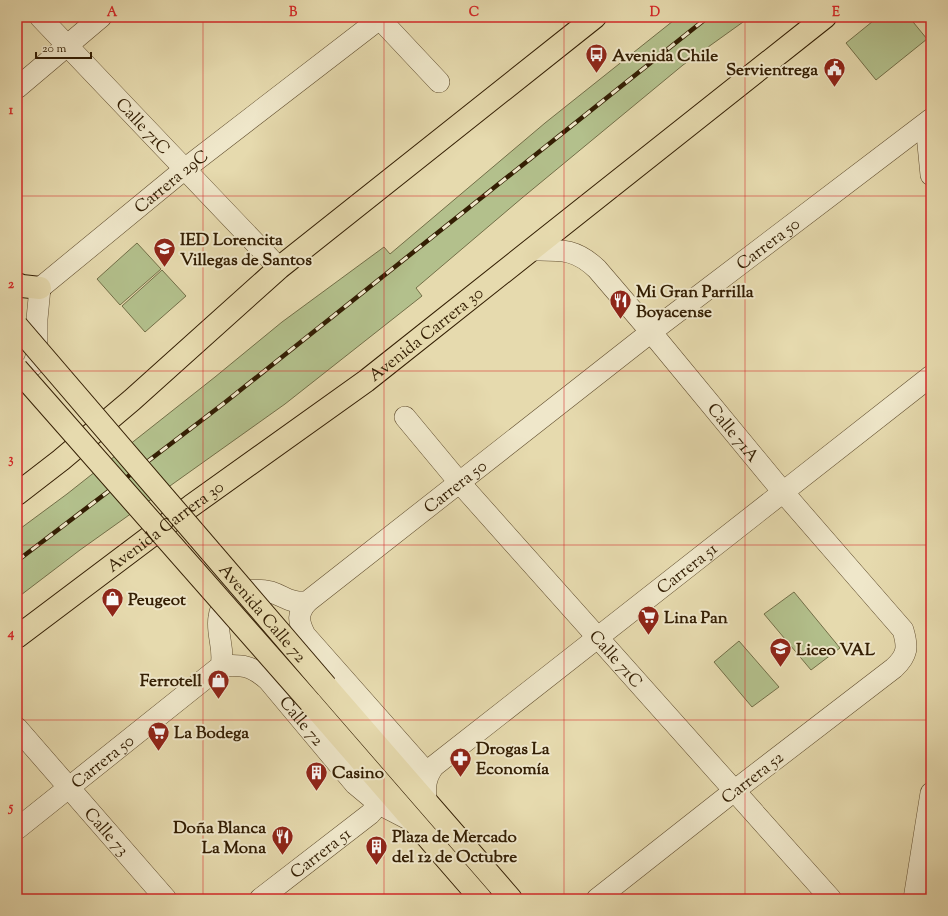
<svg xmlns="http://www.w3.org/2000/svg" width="948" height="916" font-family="'Sorts Mill Goudy',serif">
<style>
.green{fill:#b3c08c;stroke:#736f48}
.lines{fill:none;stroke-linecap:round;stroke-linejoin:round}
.minor-casing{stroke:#604d2e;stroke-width:22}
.major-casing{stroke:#331e03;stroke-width:24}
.highway-casing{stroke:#331e03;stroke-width:24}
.minor{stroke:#efe7ca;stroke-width:21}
.major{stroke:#e6daae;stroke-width:22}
.highway{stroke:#e6daae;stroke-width:22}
.rail-casing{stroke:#331e03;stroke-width:4.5}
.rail{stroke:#efe7ca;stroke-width:3;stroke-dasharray:9;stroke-linecap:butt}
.major-bridge-casing{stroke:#331e03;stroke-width:24;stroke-linecap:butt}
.major-bridge{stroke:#e6daae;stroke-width:22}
.grid{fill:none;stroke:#d62828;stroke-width:1;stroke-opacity:0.55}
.labels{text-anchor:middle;stroke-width:4;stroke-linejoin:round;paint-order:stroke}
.poi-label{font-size:17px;font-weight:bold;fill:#331e03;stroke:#efe7ca;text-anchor:start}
.street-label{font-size:17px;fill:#331e03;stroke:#efe7ca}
.neatline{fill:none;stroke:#d62828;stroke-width:1.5}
.grid-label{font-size:13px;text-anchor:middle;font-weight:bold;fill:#d62828}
</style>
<rect width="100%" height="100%" fill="#e6daae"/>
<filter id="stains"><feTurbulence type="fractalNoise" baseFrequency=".005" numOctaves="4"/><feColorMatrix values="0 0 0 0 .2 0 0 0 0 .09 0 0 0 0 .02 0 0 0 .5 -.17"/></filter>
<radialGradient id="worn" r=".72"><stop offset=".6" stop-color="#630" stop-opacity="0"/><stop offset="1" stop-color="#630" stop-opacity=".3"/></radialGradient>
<!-- green -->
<path class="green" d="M678,17H750L683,65L522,198L416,288L422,296L285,404L80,550L17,598V531L67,494L215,377L282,322L384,247L390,254L545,123Z
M878,17H909L927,39L876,80L846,43Z
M137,243L161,269L120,305L97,279Z
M162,270L186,296L145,332L122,306Z
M794,592L840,648L811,670L764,614Z
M739,641L779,687L752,707L714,662Z"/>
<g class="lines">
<defs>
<g id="minor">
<path id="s1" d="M40,17L279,268"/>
<path d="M378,17L439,82"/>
<path d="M17,88L101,17"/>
<path d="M926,124L931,175"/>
<path id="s2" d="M531,250C560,250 575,248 597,269L651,332L783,492L903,630C908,647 908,655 894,668L734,791L597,899"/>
<path id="s3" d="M17,374L25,372L33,365L37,355V319L40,288L186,168L382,17"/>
<path id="s4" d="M405,417L459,482L831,899"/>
<path d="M307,602C297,614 298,621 305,635L428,774"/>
<path id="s5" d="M221,666C242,664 252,666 268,680L355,784L379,804L412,821"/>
<path id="s6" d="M17,728L166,899"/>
<path id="s7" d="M426,801C425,786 425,778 434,766L931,376"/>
<path id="s8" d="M17,829L221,666C225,649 216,634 219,617C222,593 252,587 271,592C286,597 289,603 307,602L651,332L931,119"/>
<path id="s9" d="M260,899L370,814L379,804"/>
<path d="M914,899L931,793"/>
</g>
<path id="major" d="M17,284L22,286L40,288
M326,686L511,899
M310,702L481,899"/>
<g id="highway">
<path d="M17,494L61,460L132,400L279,268L595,17"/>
<path id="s10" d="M17,637L191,506L366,381L825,17"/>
</g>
</defs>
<!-- minor casing -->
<use href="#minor" class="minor-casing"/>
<!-- major casing -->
<use href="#major" class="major-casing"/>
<!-- highway casing -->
<use href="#highway" class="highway-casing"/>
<!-- minor -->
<use href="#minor" class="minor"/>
<!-- major -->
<use href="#major" class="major"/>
<!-- highway -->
<use href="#highway" class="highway"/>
<defs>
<path id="rail" d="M17,561L223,404L708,17"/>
</defs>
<!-- rail casing -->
<use href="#rail" class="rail-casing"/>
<!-- rail -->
<use href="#rail" class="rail"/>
<defs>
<g id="major-bridge">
<path id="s11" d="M17,326L326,686"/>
<path d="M17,369L310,702"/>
</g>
</defs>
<!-- major-bridge casing -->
<use href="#major-bridge" class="major-bridge-casing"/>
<!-- major-bridge -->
<use href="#major-bridge" class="major-bridge"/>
</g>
<!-- grid -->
<path class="grid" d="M203,17V899M384,17V899M564,17V899M745,17V899M17,196H931M17,371H931M17,545H931M17,720H931"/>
<!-- icons -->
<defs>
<symbol id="bus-pin" viewBox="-11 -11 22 30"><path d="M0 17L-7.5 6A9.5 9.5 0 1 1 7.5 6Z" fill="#8f2418" stroke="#efe7ca"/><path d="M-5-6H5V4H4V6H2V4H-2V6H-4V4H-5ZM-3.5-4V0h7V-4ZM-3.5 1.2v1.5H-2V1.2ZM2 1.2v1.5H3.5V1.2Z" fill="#fff"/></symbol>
<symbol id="civic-pin" viewBox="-11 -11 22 30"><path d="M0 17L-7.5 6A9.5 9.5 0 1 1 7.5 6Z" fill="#8f2418" stroke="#efe7ca"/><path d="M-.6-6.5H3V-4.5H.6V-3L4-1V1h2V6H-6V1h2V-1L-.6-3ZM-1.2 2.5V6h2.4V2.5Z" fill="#fff"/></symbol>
<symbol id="school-pin" viewBox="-11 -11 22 30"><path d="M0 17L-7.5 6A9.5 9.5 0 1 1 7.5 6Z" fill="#8f2418" stroke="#efe7ca"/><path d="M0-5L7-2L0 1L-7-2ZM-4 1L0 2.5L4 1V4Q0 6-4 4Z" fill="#fff"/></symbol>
<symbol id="restaurant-pin" viewBox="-11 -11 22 30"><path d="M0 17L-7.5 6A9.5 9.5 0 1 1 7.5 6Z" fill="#8f2418" stroke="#efe7ca"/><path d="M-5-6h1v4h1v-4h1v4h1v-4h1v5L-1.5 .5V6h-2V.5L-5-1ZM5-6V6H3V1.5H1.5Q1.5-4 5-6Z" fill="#fff"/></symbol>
<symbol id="shop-pin" viewBox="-11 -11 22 30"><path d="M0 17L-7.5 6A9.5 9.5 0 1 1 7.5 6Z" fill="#8f2418" stroke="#efe7ca"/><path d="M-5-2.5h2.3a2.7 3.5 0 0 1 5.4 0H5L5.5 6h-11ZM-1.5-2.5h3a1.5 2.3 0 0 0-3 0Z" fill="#fff"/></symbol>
<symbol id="supermarket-pin" viewBox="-11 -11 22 30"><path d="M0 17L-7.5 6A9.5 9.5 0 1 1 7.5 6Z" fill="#8f2418" stroke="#efe7ca"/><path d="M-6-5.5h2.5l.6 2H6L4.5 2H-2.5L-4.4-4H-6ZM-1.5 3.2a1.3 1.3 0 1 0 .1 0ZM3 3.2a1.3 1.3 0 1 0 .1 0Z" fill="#fff"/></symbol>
<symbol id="pharmacy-pin" viewBox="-11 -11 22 30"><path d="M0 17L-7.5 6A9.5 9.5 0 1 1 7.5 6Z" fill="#8f2418" stroke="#efe7ca"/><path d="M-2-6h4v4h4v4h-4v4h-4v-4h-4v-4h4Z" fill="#fff"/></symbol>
<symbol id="building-pin" viewBox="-11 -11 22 30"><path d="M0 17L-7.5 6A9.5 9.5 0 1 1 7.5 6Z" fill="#8f2418" stroke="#efe7ca"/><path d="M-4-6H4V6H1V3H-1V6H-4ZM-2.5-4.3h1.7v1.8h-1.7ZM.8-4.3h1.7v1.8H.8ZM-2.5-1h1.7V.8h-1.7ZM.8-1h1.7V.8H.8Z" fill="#fff"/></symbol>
</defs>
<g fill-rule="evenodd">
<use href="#bus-pin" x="584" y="42" width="25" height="34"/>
<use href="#civic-pin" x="822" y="56" width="25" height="34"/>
<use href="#school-pin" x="152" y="236" width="25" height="34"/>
<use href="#restaurant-pin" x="608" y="288" width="25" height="34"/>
<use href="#shop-pin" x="100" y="586" width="25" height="34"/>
<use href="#supermarket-pin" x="636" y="604" width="25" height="34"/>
<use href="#school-pin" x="768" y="636" width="25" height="34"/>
<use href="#shop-pin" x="206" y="668" width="25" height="34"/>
<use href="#supermarket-pin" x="146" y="720" width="25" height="34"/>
<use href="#pharmacy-pin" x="448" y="746" width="25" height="34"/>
<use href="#building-pin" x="304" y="760" width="25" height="34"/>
<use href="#restaurant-pin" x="270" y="824" width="25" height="34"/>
<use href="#building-pin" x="364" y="834" width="25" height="34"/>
</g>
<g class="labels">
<!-- poi labels -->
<g class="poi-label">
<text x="612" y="61">Avenida Chile</text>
<text x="818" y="75" text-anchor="end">Servientrega</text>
<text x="180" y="245">IED Lorencita<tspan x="180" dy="20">Villegas de Santos</tspan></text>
<text x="636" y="297">Mi Gran Parrilla<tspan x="636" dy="20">Boyacense</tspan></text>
<text x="128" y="605">Peugeot</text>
<text x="664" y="623">Lina Pan</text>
<text x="796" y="655">Liceo VAL</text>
<text x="202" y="686" text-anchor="end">Ferrotell</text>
<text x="174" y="738">La Bodega</text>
<text x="476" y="754">Drogas La<tspan x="476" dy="20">Economía</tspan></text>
<text x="332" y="778">Casino</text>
<text x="266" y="833" text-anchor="end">Doña Blanca<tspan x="266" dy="20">La Mona</tspan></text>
<text x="392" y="842">Plaza de Mercado<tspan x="392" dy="20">del 12 de Octubre</tspan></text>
</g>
<!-- street labels -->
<g class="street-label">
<text dy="6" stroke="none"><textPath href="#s1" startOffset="150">Calle 71C</textPath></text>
<text dy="6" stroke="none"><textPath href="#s3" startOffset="266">Carrera 29C</textPath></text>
<text dy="6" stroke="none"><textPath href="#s8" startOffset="997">Carrera 50</textPath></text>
<text dy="6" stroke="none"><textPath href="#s10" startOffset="509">Avenida Carrera 30</textPath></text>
<text dy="6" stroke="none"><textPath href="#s2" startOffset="284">Calle 71A</textPath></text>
<text dy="6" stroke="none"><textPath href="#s8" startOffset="601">Carrera 50</textPath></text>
<text dy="6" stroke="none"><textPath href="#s10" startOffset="185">Avenida Carrera 30</textPath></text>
<text dy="6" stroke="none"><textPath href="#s7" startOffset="358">Carrera 51</textPath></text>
<text dy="6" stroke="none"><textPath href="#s11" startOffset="378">Avenida Calle 72</textPath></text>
<text dy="6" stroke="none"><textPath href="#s4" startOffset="321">Calle 71C</textPath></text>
<text dy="6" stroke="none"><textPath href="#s5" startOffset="104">Calle 72</textPath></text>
<text dy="6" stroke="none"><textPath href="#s8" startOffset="109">Carrera 50</textPath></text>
<text transform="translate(752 777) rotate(-38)" y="6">Carrera 52</text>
<text dy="6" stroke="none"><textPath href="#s6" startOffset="137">Calle 73</textPath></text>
<text dy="6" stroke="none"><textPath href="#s9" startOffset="76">Carrera 51</textPath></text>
</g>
</g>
<!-- margin -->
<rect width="948" height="916" fill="none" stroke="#e6daae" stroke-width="44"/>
<!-- scale -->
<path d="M36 52v6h55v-6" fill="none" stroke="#331e03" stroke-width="2"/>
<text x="42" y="52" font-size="12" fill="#331e03" stroke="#efe7ca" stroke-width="3" paint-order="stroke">20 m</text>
<rect x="22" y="22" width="904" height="872" class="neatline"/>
<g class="grid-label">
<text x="112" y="16">A</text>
<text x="293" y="16">B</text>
<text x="474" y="16">C</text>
<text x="655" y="16">D</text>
<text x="836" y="16">E</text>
<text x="11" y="114">1</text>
<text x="11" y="288">2</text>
<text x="11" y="463">3</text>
<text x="11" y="637">4</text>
<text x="11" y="811">5</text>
</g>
<rect width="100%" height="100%" filter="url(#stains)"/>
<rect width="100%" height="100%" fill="url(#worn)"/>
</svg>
